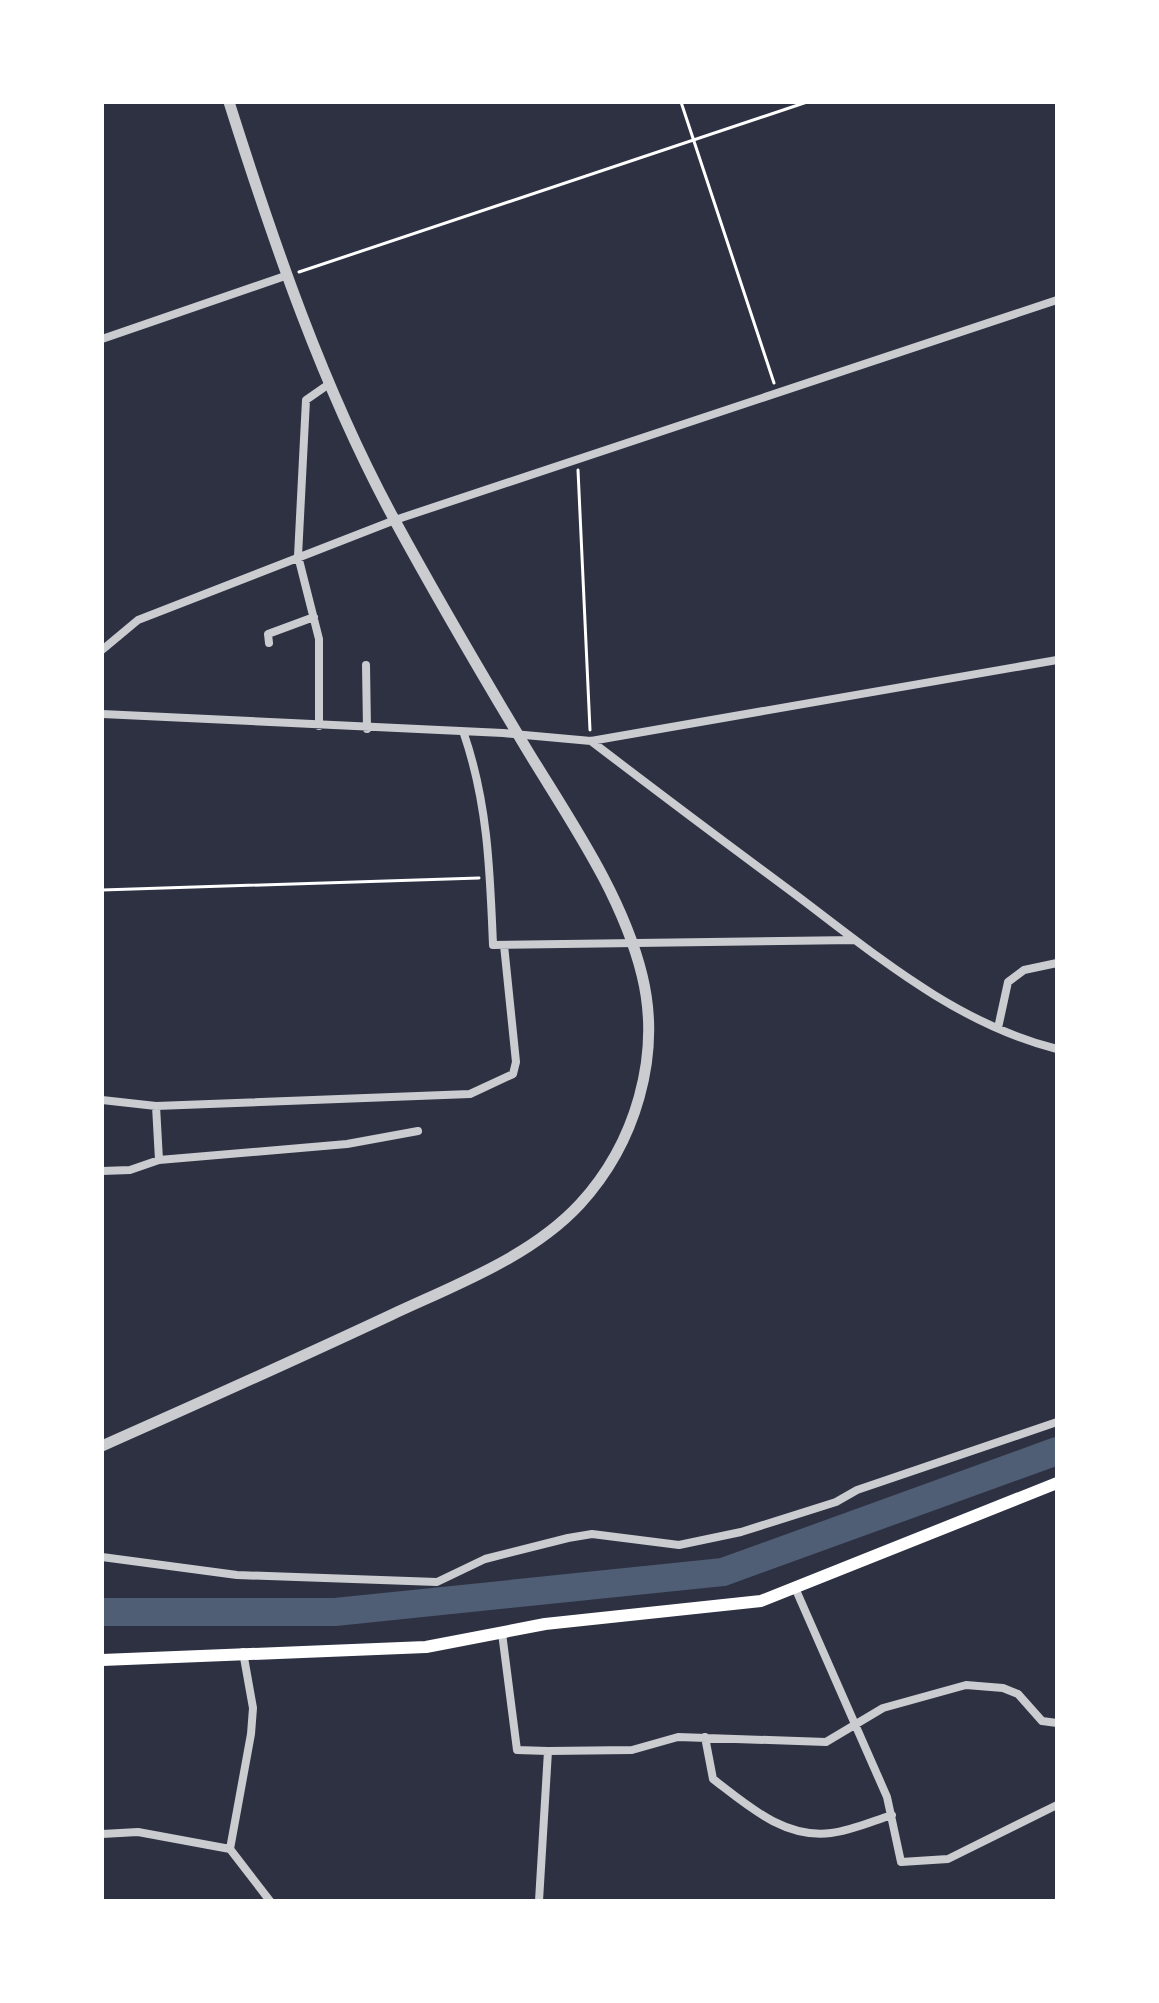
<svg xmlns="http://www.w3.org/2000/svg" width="1159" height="2003" font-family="Figtree,sans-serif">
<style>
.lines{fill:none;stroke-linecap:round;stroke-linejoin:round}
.river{stroke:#4f5d75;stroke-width:28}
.path{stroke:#fff;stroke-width:3}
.minor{stroke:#caccd0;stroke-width:8}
.tertiary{stroke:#caccd0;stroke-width:11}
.secondary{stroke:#fff;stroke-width:12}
</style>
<rect width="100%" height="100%" fill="#2d3142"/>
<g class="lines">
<!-- river -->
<path class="river" d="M102,1612H335L723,1572L1057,1451"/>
<!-- path -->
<path class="path" d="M681,102L774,383
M299,272L807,102
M578,470L590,730
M102,890L479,878"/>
<!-- minor -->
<path class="minor" d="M102,339L288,275
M269,643L268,634L314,617
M102,650L138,620L395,520L1057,300
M366,665L367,729
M102,714L503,733L591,741L1057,660
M319,726V639L298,556L306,400L329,384
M464,734C488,804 490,872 493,945L855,940
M591,741C659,793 727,844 796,895C877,956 957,1024 1057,1049
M998,1028L1008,982L1024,970L1057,963
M102,1100L156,1106L470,1094L513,1074L516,1062L504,945
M159,1160L347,1144L418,1131
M102,1171L130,1170L159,1160L156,1106
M102,1557L237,1575L437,1582L485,1559L568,1538L592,1534L679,1545L741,1532L836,1502L857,1490L1057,1422
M796,1590L887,1797L901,1862L948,1859L1057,1805
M502,1633L517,1750L548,1751
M243,1652L253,1708L251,1734L230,1849L270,1901
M705,1737L713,1779C747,1805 784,1839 831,1833C851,1831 873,1821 892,1815
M102,1834L138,1832L230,1849
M539,1901L548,1751L632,1750L678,1737L826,1742L883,1708L966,1685L1003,1688L1018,1694L1042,1721L1057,1723"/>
<!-- tertiary -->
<path class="tertiary" d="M102,1446C199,1403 295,1360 391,1315C455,1285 531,1257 580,1204C635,1144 662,1056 642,975C622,894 569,819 526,748C481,673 436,596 394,519C323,388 274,244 229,102"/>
<!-- secondary -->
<path class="secondary" d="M102,1660L426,1647L545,1624L761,1601L1057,1483"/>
</g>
<!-- border -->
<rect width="1159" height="2003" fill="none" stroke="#ffffff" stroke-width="208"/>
</svg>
